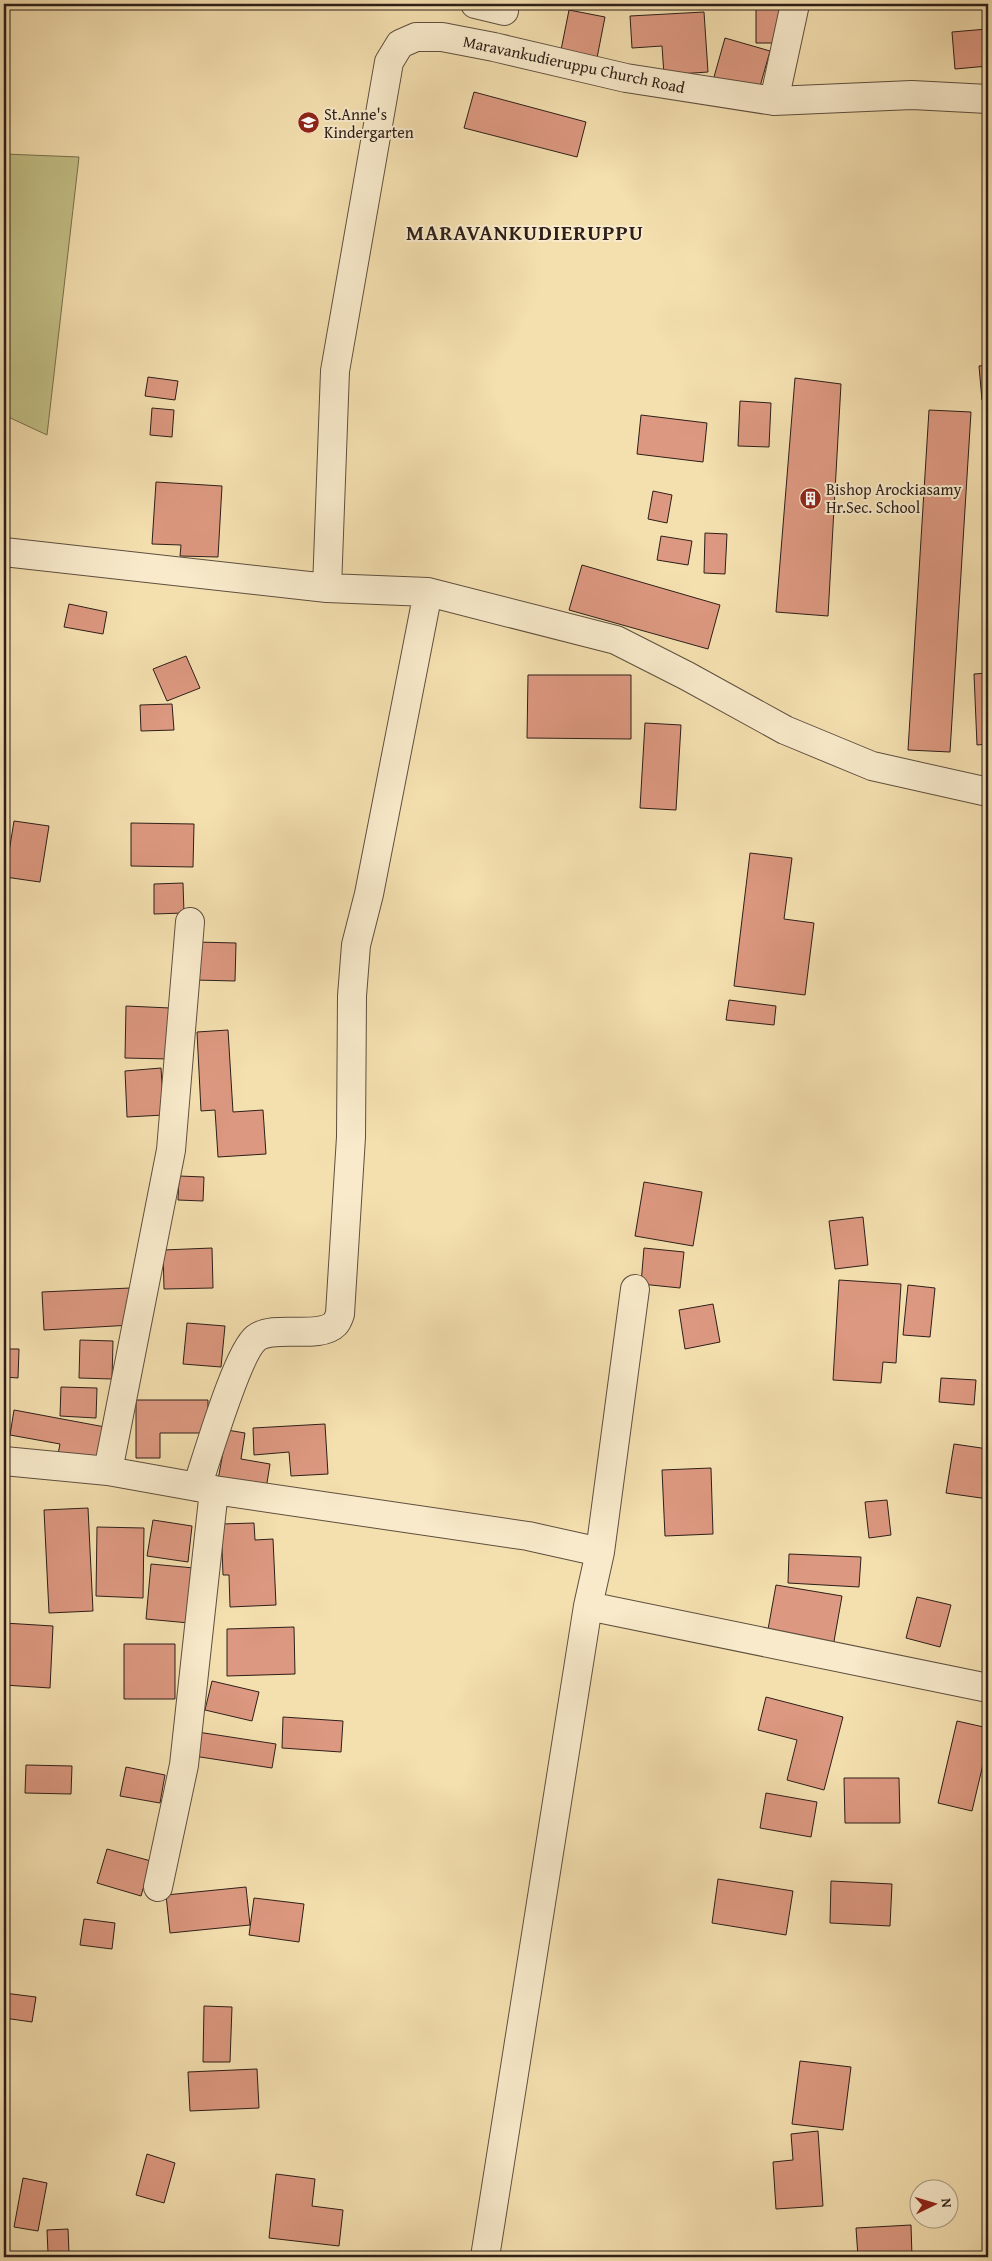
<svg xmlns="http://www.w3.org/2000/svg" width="992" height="2261" font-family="'Gentium Book Plus',serif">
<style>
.green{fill:#c2c086;stroke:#78704f}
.building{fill:#dc9880;stroke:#2d1f18}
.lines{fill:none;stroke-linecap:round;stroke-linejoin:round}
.minor-casing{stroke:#5f4f3e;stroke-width:30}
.minor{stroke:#f8eacb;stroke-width:28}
.labels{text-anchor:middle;stroke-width:4;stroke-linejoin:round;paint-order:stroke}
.street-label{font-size:16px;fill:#2d1f18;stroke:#f8eacb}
.poi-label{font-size:16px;fill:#2d1f18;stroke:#f8eacb;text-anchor:start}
.district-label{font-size:21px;font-weight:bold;letter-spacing:1px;fill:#2d1f18;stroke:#f8eacb}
</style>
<rect width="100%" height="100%" fill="#f4dfaf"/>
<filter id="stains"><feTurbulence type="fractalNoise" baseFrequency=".004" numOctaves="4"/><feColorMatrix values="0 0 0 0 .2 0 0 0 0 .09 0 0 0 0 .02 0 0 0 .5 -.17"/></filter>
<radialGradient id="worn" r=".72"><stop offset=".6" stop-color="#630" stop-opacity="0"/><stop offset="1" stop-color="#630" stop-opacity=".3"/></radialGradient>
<!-- green -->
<path class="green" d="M4,154L79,157L47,435L4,415Z"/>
<!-- building -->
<path class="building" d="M756,4H781V43H756Z
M940,4H976V6L941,7Z
M569,10L605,17L597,58L561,50Z
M704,12L708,72L664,75L662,46L632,48L630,16Z
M987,29L988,66L955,69L952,32Z
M725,38L770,51L759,90L714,77Z
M474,92L586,122L577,157L464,128Z
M988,365V400H982L979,366Z
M148,377L178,381L175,400L145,396Z
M795,378L841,384L828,616L776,612Z
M740,401L771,403L769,447L738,446Z
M152,408L174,410L172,437L150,435Z
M929,410L971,412L950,752L908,750Z
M641,415L707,423L703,462L637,454Z
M156,482L222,486L218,557L180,556L181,545L152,544Z
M653,491L672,495L667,523L648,519Z
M705,533L727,534L725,574L704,573Z
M661,536L692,541L688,565L657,560Z
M582,565L720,605L708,649L569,610Z
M69,604L107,612L103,634L64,627Z
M186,656L200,688L167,701L153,669Z
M988,673V744L977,745L974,674Z
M528,675H631V739L527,738Z
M172,704L174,730L141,731L140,705Z
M645,723L681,725L676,810L640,808Z
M14,821L49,826L40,882L5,877Z
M131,823L194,824L193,867L131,866Z
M750,853L792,858L784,919L814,923L805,995L734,986Z
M183,883L184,913L154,914V884Z
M196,942L236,943L235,981L195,980Z
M729,1000L776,1006L774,1025L726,1020Z
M126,1006L170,1008L169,1059L125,1058Z
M228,1030L233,1112L263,1110L266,1154L218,1157L215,1110L201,1111L197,1032Z
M161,1068L164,1115L127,1117L125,1071Z
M179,1176L204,1177L203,1201L178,1200Z
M644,1182L702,1192L693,1246L635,1236Z
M863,1217L868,1265L835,1269L829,1221Z
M212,1248L213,1288L164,1289L163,1250Z
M644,1248L684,1252L680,1288L641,1284Z
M839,1280L901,1284L896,1363L883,1362L881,1383L833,1380Z
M908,1285L935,1288L930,1337L903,1335Z
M130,1288L132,1325L44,1330L42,1292Z
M713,1304L720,1342L685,1349L679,1310Z
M187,1323L225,1326L221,1367L183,1364Z
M80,1340L113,1341L112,1379L79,1378Z
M4,1349H19L18,1378L4,1377Z
M941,1378L976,1380L974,1405L939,1402Z
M61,1387L97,1388L96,1418L60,1416Z
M4,1400L9,1401L4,1425Z
M136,1400H208V1433H160V1458H136Z
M14,1410L105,1427L98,1466L57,1459L60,1444L10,1435Z
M325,1424L328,1474L291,1476L289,1452L254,1455L253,1428Z
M227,1430L245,1433L241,1459L270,1464L266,1489L218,1480Z
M954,1444L988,1449V1499L946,1493Z
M711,1468L713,1534L665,1536L662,1470Z
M887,1500L891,1535L869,1538L865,1502Z
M88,1508L93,1611L49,1613L44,1510Z
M153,1520L192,1526L188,1562L147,1556Z
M254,1523L255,1540L273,1539L276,1605L230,1607L229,1575H223L221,1524Z
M97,1527L144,1528L143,1598L96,1596Z
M789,1554L861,1557L859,1587L788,1583Z
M151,1564L194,1568L189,1623L146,1619Z
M776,1585L842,1596L833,1647L767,1635Z
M917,1597L951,1605L940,1647L906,1638Z
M4,1623L53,1626L50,1688L4,1685Z
M294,1627L295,1674L227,1676V1629Z
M124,1644H175V1699H124Z
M212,1681L259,1692L252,1721L205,1710Z
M766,1697L843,1717L824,1790L787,1780L797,1740L758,1730Z
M283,1717L343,1721L341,1752L282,1748Z
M957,1721L988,1728V1743L972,1811L938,1803Z
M191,1731L276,1744L272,1768L187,1755Z
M26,1765L72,1766L71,1794L25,1793Z
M126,1767L165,1775L160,1803L120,1796Z
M844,1778H899L900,1823H845Z
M766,1793L817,1802L811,1837L760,1828Z
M107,1849L151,1861L141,1896L97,1883Z
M718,1879L793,1891L786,1935L712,1923Z
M831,1881L892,1884L890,1926L830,1923Z
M246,1887L250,1925L170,1933L166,1895Z
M254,1898L304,1904L299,1942L249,1935Z
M84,1919L115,1923L112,1949L80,1945Z
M4,1993L36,1997L32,2022L4,2018Z
M204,2006L232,2007L230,2062H203Z
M800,2061L851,2067L843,2130L792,2124Z
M257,2069L259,2108L190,2111L188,2072Z
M818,2131L823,2206L776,2209L773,2162L793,2160L791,2134Z
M147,2154L175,2163L164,2203L136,2195Z
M276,2174L315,2179L312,2206L343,2210L339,2246L269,2238Z
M4,2178H9L6,2216H4Z
M23,2178L47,2183L38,2231L14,2227Z
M911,2225L912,2257H858L856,2228Z
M68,2229L69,2253H48L47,2230Z
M4,2253L31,2254L30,2257H4Z"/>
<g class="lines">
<defs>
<path id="minor" d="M475,4L504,11
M774,101L795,4
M4,552L327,588L428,592L616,640L687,676L785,730L872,766L988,792
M327,588L335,371L389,62L400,44L416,37H442L494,47L626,78L774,101L912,95L988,99
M4,1461L108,1471L214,1490L528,1536L600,1552
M108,1471L171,1150L190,922
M197,1487C207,1458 237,1353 256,1338C274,1324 319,1340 335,1324C337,1322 339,1317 340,1314L351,1137L352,996L356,945L369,894L428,592
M588,1606L988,1688
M158,1887L184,1765L214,1490
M485,2257L588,1606L600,1552L635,1289"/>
</defs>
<!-- minor casing -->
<use href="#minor" class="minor-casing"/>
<!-- minor -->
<use href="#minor" class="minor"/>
</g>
<!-- icons -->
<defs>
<symbol id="school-disc" viewBox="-11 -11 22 22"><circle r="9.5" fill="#8f2418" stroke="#f8eacb"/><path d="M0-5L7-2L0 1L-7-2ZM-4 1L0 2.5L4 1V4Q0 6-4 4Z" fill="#fff"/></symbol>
<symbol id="building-disc" viewBox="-11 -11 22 22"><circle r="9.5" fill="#8f2418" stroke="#f8eacb"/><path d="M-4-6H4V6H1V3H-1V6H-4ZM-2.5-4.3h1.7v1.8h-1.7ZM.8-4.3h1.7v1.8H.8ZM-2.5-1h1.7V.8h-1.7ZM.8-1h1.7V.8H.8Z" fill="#fff"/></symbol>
</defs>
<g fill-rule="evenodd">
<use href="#school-disc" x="296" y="110" width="25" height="25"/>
<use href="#building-disc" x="798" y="486" width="25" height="25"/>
</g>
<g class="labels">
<!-- street labels -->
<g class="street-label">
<text transform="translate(574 64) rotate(12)" y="6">Maravankudieruppu Church Road</text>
</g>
<!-- poi labels -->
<g class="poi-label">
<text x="324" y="120">St.Anne's<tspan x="324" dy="18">Kindergarten</tspan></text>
<text x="826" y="495">Bishop Arockiasamy<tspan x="826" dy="18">Hr.Sec. School</tspan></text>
</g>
<!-- district labels -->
<g class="district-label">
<text x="525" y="240">MARAVANKUDIERUPPU</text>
</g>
</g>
<!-- margin -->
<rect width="992" height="2261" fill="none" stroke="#f4dfaf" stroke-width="20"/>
<rect x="5" y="5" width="982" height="2251" fill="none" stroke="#2d1f18" stroke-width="2.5"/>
<rect x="10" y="10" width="972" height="2241" fill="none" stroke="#2d1f18"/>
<!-- north arrow -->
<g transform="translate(934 2204) rotate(85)"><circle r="24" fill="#f8eacb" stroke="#a79983"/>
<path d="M0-4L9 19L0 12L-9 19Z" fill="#8f2418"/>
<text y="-8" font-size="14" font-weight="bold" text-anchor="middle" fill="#2d1f18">N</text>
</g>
<rect width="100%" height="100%" filter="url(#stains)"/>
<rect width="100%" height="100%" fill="url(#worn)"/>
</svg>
